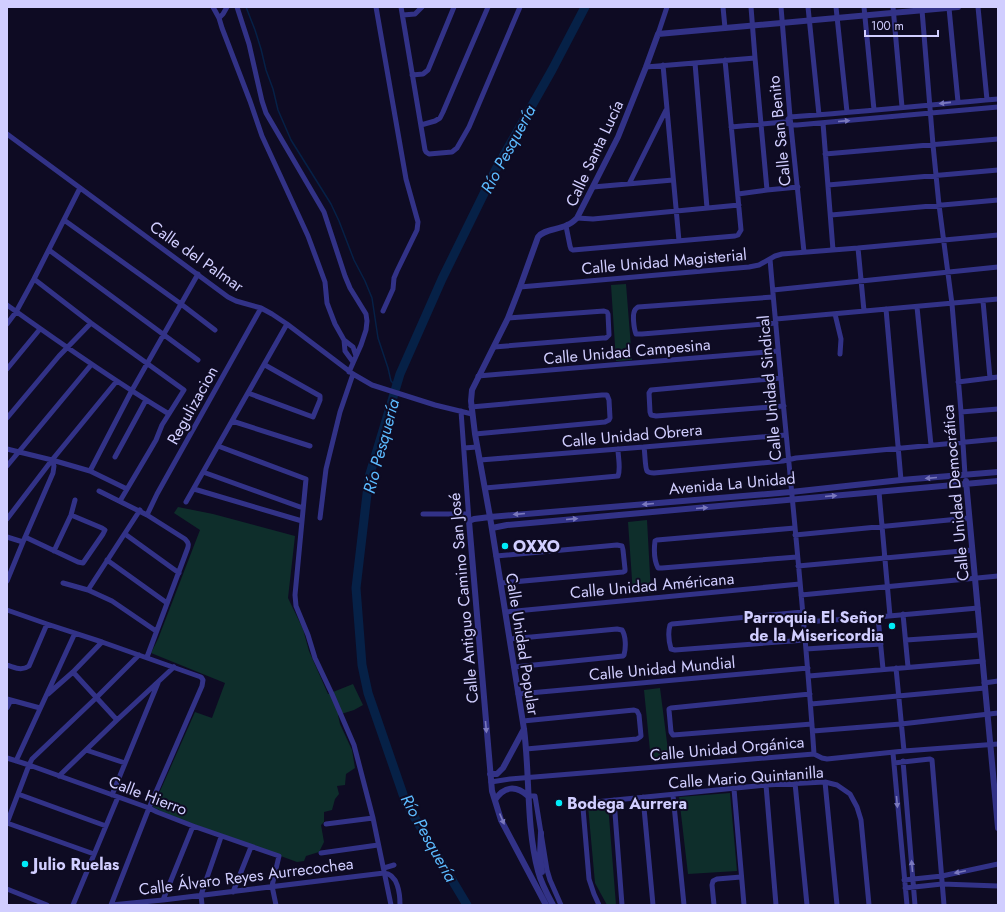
<svg xmlns="http://www.w3.org/2000/svg" width="1005" height="912" font-family="Jost,sans-serif">
<style>
.green{fill:#0e2e2b}
.lines{fill:none;stroke-linecap:round;stroke-linejoin:round}
.stream{stroke:#062147;stroke-width:1.5}
.river{stroke:#062147;stroke-width:9}
.minor{stroke:#323287;stroke-width:5}
.tertiary{stroke:#323287;stroke-width:6}
.oneway{fill:#7a78bd}
.poi-dot{fill:#00ecf9;stroke:#0e0b23;stroke-width:1.5}
.labels{text-anchor:middle;stroke-width:4;stroke-linejoin:round;paint-order:stroke}
.street-label{font-size:16px;fill:#d1ceff;stroke:#0e0b23}
.poi-label{font-size:16px;font-weight:bold;fill:#d1ceff;stroke:#0e0b23;text-anchor:start}
.water-label{font-size:17px;font-style:italic;fill:#5cbbff;stroke:#0e0b23}
</style>
<rect width="100%" height="100%" fill="#0e0b23"/>
<!-- green -->
<path class="green" d="M626,284L632,360L616,361L611,285Z
M178,507L213,514L295,536L288,598L303,629L309,651L328,694L353,684L363,705L354,710L338,715L340,724L352,750L355,768L346,774L345,785L337,786L339,794L335,799L332,810L324,812V822L321,825L324,842L319,852L306,856L304,861L297,862L169,815L153,807L195,712L212,718L225,683L151,653L158,639L200,530L174,513Z
M647,520L651,593L633,594L628,522Z
M660,688L669,758L651,761L644,690Z
M730,793L737,871L688,874L679,797Z
M608,804L616,905H607L595,883L588,806Z"/>
<g class="lines">
<!-- stream -->
<path class="stream" d="M246,7L255,30L261,49L266,70L273,89L278,110L291,140L331,204L339,221L354,260L365,281L372,298L378,338L388,368L391,381L397,387"/>
<!-- river -->
<path class="river" d="M467,905L406,803L368,693L362,665L356,588L369,477L400,374L442,279L496,169L552,70L585,7"/>
<!-- minor -->
<path class="minor" d="M213,7L219,18
M227,7L223,14L219,18L222,28L250,101L262,136L308,236L325,282L327,303L330,311L335,324L344,340L345,351L353,362
M237,7L249,44L262,101L266,113L324,212L345,276L350,288L366,314L367,321L366,330L361,345L349,372
M376,7L406,179L418,222L417,230L397,271L394,278L393,289L383,311
M401,7L425,150L426,152L429,154L452,152L457,148L469,127L520,7
M723,7L725,28
M751,7L755,58L767,190
M781,7L790,117L804,252
M808,7L819,115
M836,7L847,112
M864,7L874,110
M893,7L902,107
M978,7L987,100
M949,8L958,102
M922,10L933,145L939,205L952,304L961,412L965,475
M403,15L415,14L422,7
M658,34L667,7
M695,63L707,208
M663,65L679,241
M646,67L755,58
M412,75L423,74L428,70L454,7
M788,119L790,117C860,112 929,105 998,99
M823,123L833,250
M421,125L435,121L440,118L443,112L488,7
M731,127L784,122L791,125H797L998,107
M7,134L228,297L236,301L261,308L272,314L287,324L353,374L372,385L435,405L472,414
M825,154L998,139
M629,184L666,110
M828,185L998,170
M593,187L673,180
M738,194L767,190L798,187
M831,215L998,200
M577,218L593,219L739,205
M64,220L181,304L215,330
M566,226L570,246L571,249L573,250L735,236L738,235L741,230L725,60
M858,248L864,311
M49,250L198,360
M770,259C784,424 803,589 814,754
M34,279L91,323L184,390L162,425L156,440L149,452L120,501
M520,287L749,267L759,265L775,256L782,254L858,248L998,235
M773,290L998,267
M773,297L638,307C637,308 635,309 635,310C632,314 634,329 636,334H642L776,323
M983,301L990,378
M7,305C60,343 113,380 169,414
M917,307L931,445
M886,309L901,480
M835,314L841,339L840,354
M776,319L998,299
M7,324L16,312L34,279L80,188
M344,340L353,347L356,356
M494,347L603,338H606L609,335L608,314L607,312L604,311L508,318
M7,369L40,329
M478,376L778,351
M781,378L651,390L649,393L650,412L651,415L656,416L784,406
M958,382L998,377
M248,393L313,417L320,400V396L265,365
M471,407L602,395H607L609,400L610,418L609,420L605,422L475,434
M461,411L469,521
M961,412L998,409
M7,418L59,356L91,323
M232,421L310,446
M218,446L306,479L295,595L296,606L308,635L315,658L332,694L354,745L373,818L391,905
M644,447C645,452 645,468 647,471C649,473 651,473 654,473L783,461L796,458L998,439
M464,448L477,447
M7,449L52,460L90,471L127,489
M115,457L146,400
M480,460L644,447L786,435
M7,466L91,365
M90,471L131,392L198,274
M203,472L303,508
M485,488L618,476C621,468 618,458 618,449
M194,489L302,521
M99,491L147,515L185,539C189,543 189,545 187,550L147,657
M879,492L890,616
M186,502L287,324
M423,514H468
M147,515L157,494L261,308
M320,518L326,469L340,412L353,374
M7,519L52,460L116,382
M795,528L657,540L655,541C654,549 654,560 658,568H662L797,557
M125,534L179,573
M795,535L969,518
M7,537L23,542
M25,537L78,562L83,563L103,534L105,530L102,528L71,515
M54,551L71,515L75,500
M496,556L617,545L622,546L623,550L625,569V571L623,572L501,583
M107,560L167,603
M798,566L972,550
M7,581L23,542L53,473L54,466L52,460
M63,583L88,590L112,601L156,631
M88,590L140,510
M801,595L998,576
M7,610L47,624L102,642L198,676L201,677L203,680L202,686L149,808L111,905
M506,612L800,584
M803,612L672,624L670,625C668,632 669,642 671,649L675,650L805,640
M903,614L908,667
M878,617L883,669
M804,622L878,617L978,608
M510,639L617,629L622,630C626,636 626,648 624,655L623,656L514,667
M906,640L980,635
M806,649L881,644
M7,665C15,668 22,671 29,666L47,624
M896,668L904,751
M73,672L117,720
M809,676L983,661
M984,683L998,681
M48,694L73,672L102,642
M518,694L808,668
M810,694L671,708L669,709V710L671,732L673,735L812,724
M7,699L40,708
M811,704L985,688
M7,708L11,700
M523,721L634,710L637,711L639,715L641,736L640,737L637,739L526,749
M813,731L901,724L998,713
M86,750L125,763
M893,753L907,905
M7,758L29,765L149,808L157,812L193,826L279,856L272,886L276,905
M16,761L75,633
M903,761L915,905
M894,763L930,759L932,760L944,905
M59,776L117,720L174,667
M491,782L510,779L814,754L822,758L827,759L904,751L998,744
M825,782L837,905
M795,783L807,905
M766,785L776,905
M734,789L744,905
M18,794L106,826
M112,795L158,683
M673,795L684,905
M528,796H535L547,870L550,880L561,905
M643,797L653,905
M614,800L622,905
M7,823L29,765L32,759L96,698L139,655
M7,823L94,854
M326,824L373,818
M321,853L378,845
M384,868L394,865
M904,880L942,876L998,864
M905,888L942,884L998,886
M7,889L47,905
M233,892L251,847
M163,900L193,826
M73,905L118,797
M111,905L163,900L384,873C398,874 400,894 400,905
M202,905L201,895L221,837
M599,905L594,894L589,879L583,808V804L585,803L766,785L825,782L837,785L850,794L857,807L861,820L869,905
M714,905L712,885L713,881L717,879L741,877"/>
<!-- tertiary -->
<path class="tertiary" d="M966,481L998,828
M492,528L507,525L998,481
M490,774H497L503,768L524,729
M495,800C504,786 516,785 528,796
M541,833L540,855L542,872
M546,905L501,820L492,791L469,521L474,519L490,517L791,492L901,480L998,472
M553,905C547,894 541,883 538,871C526,825 530,776 524,729L490,517L475,434L471,401L472,390L508,318L520,287L538,237C544,229 558,230 567,225C571,224 574,221 577,218L618,137L646,67L658,34L958,7"/>
</g>
<!-- one-way arrows -->
<defs><path id="oneway-solid" d="M-6-.8H1V-3.2L6.5 0L1 3.2V.8H-6Z"/></defs>
<g class="oneway">
<use href="#oneway-solid" transform="translate(945 103) rotate(174)"/>
<use href="#oneway-solid" transform="translate(844 121) rotate(-5)"/>
<use href="#oneway-solid" transform="translate(931 478) rotate(175)"/>
<use href="#oneway-solid" transform="translate(831 496) rotate(-5)"/>
<use href="#oneway-solid" transform="translate(648 504) rotate(175)"/>
<use href="#oneway-solid" transform="translate(702 508) rotate(-5)"/>
<use href="#oneway-solid" transform="translate(519 514) rotate(175)"/>
<use href="#oneway-solid" transform="translate(572 519) rotate(-5)"/>
<use href="#oneway-solid" transform="translate(486 727) rotate(85)"/>
<use href="#oneway-solid" transform="translate(897 802) rotate(85)"/>
<use href="#oneway-solid" transform="translate(502 819) rotate(67)"/>
<use href="#oneway-solid" transform="translate(912 866) rotate(-95)"/>
<use href="#oneway-solid" transform="translate(960 872) rotate(168)"/>
</g>
<!-- markers -->
<g class="poi-dot">
<circle cx="505" cy="546" r="4"/>
<circle cx="892" cy="626" r="4"/>
<circle cx="559" cy="803" r="4"/>
<circle cx="25" cy="864" r="4"/>
</g>
<g class="labels">
<!-- street labels -->
<g class="street-label">
<text transform="translate(779 131) rotate(-96)" y="6">Calle San Benito</text>
<text transform="translate(594 153) rotate(-65)" y="6">Calle Santa Lucía</text>
<text transform="translate(197 256) rotate(35)" y="6">Calle del Palmar</text>
<text transform="translate(664 261) rotate(-5)" y="6">Calle Unidad Magisterial</text>
<text transform="translate(627 351) rotate(-5)" y="6">Calle Unidad Campesina</text>
<text transform="translate(769 388) rotate(-95)" y="6">Calle Unidad Sindical</text>
<text transform="translate(192 405) rotate(-61)" y="6">Regulizacion</text>
<text transform="translate(632 435) rotate(-5)" y="6">Calle Unidad Obrera</text>
<text transform="translate(732 483) rotate(-5)" y="6">Avenida La Unidad</text>
<text transform="translate(955 493) rotate(-95)" y="6">Calle Unidad Democrática</text>
<text transform="translate(652 585) rotate(-5)" y="6">Calle Unidad Américana</text>
<text transform="translate(463 598) rotate(-95)" y="6">Calle Antiguo Camino San José</text>
<text transform="translate(523 644) rotate(81)" y="6">Calle Unidad Popular</text>
<text transform="translate(662 668) rotate(-5)" y="6">Calle Unidad Mundial</text>
<text transform="translate(727 748) rotate(-5)" y="6">Calle Unidad Orgánica</text>
<text transform="translate(746 777) rotate(-4)" y="6">Calle Mario Quintanilla</text>
<text transform="translate(148 795) rotate(21)" y="6">Calle Hierro</text>
<text transform="translate(246 876) rotate(-7)" y="6">Calle Álvaro Reyes Aurrecochea</text>
</g>
<!-- poi labels -->
<g class="poi-label">
<text x="513" y="552">OXXO</text>
<text x="884" y="623" text-anchor="end">Parroquia El Señor<tspan x="884" dy="18">de la Misericordia</tspan></text>
<text x="567" y="809">Bodega Aurrera</text>
<text x="33" y="870">Julio Ruelas</text>
</g>
<!-- water labels -->
<g class="water-label">
<text transform="translate(508 149) rotate(-62)" y="6">Río Pesquería</text>
<text transform="translate(381 446) rotate(-75)" y="6">Río Pesquería</text>
<text transform="translate(429 838) rotate(61)" y="6">Río Pesquería</text>
</g>
</g>
<!-- border -->
<rect width="1005" height="912" fill="none" stroke="#d1ceff" stroke-width="16"/>
<!-- scale -->
<path d="M865 30v6h73v-6" fill="none" stroke="#d1ceff" stroke-width="2"/>
<text x="871" y="30" font-size="12" fill="#d1ceff" stroke="#0e0b23" stroke-width="3" paint-order="stroke">100 m</text>
</svg>
